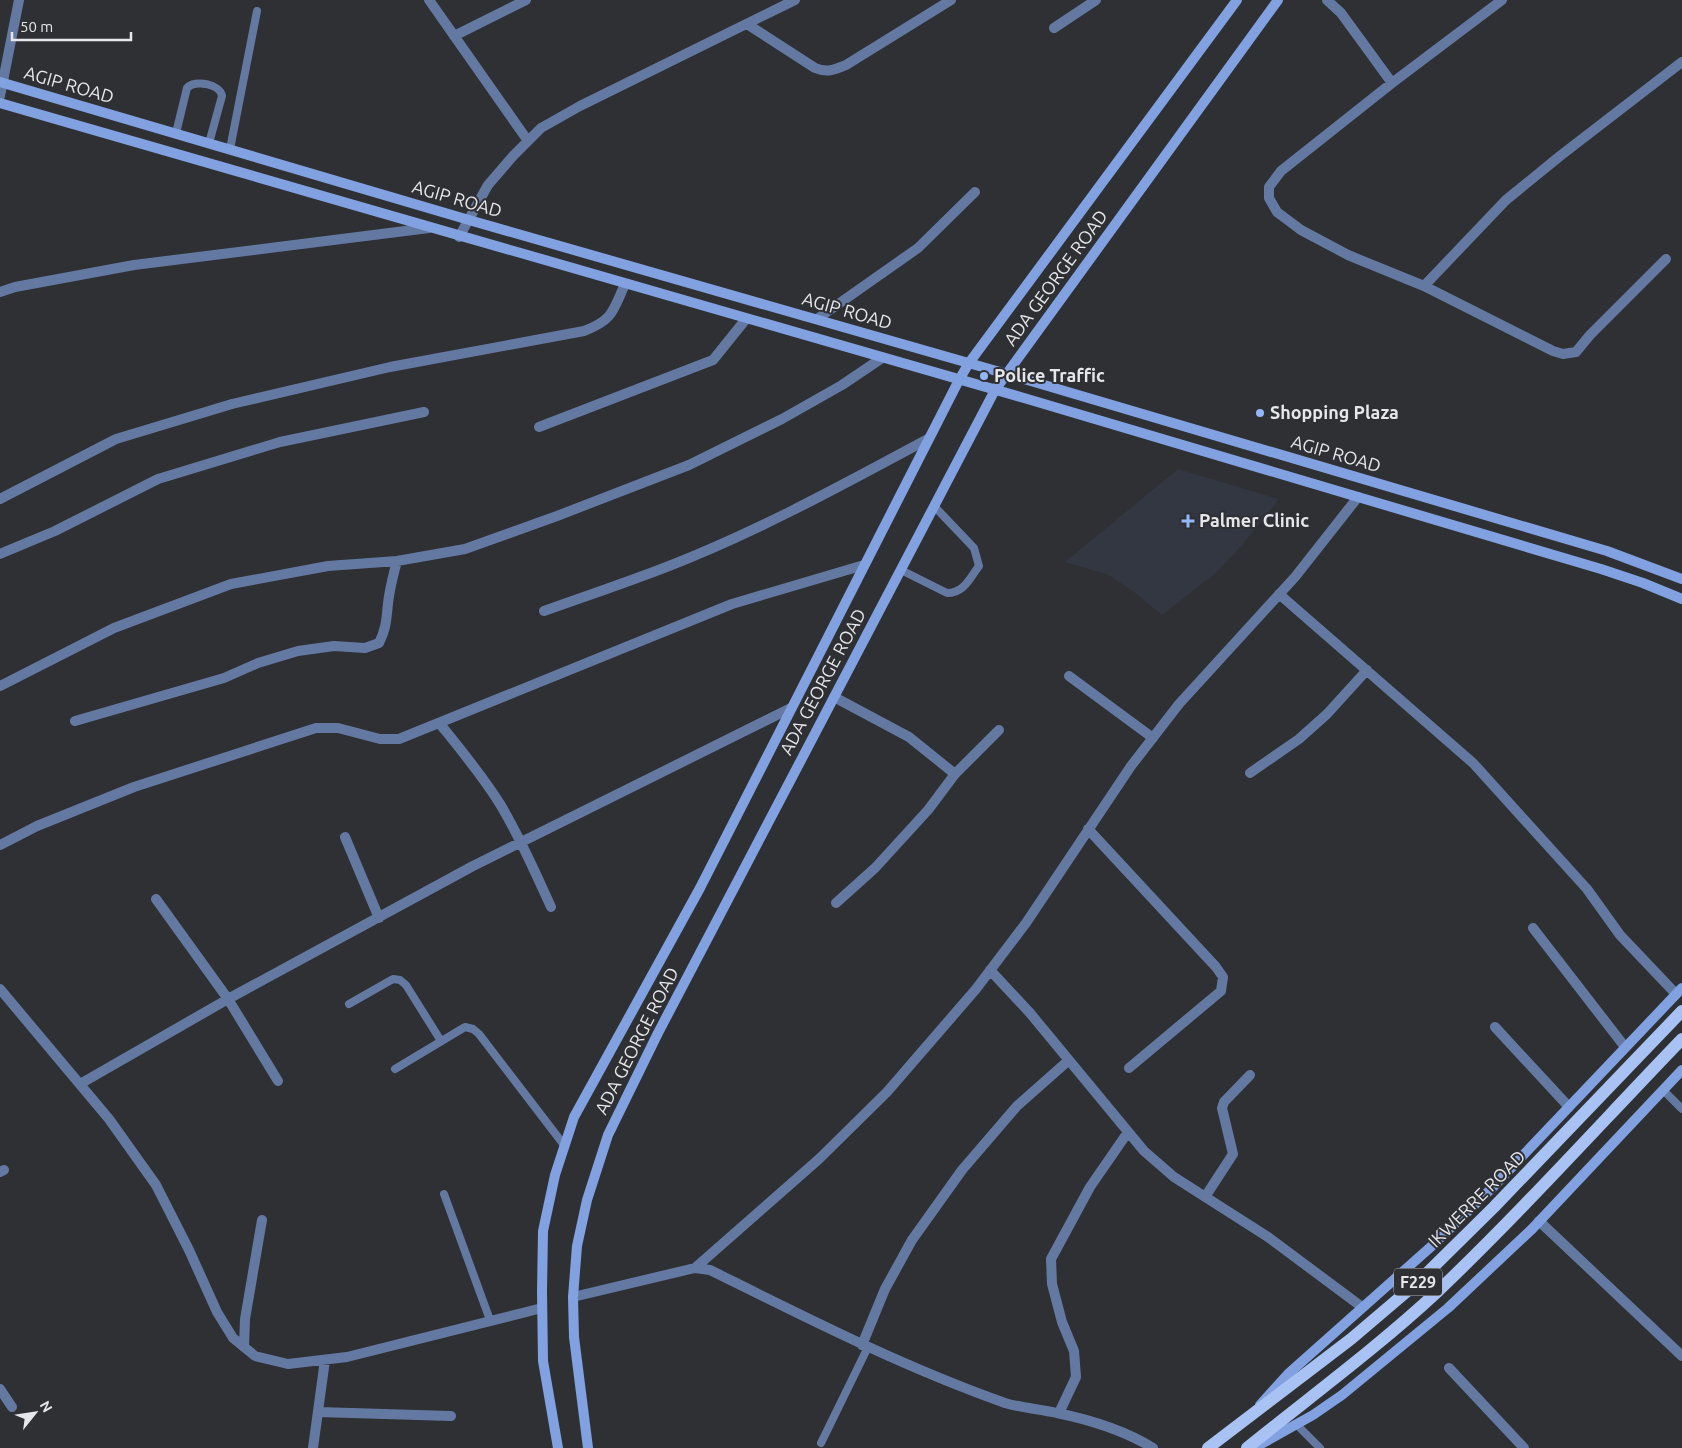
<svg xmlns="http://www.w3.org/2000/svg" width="1682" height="1448" font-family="Ubuntu,sans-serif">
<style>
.built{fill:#323741}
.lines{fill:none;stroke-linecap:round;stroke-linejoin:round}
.lane{stroke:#6479a1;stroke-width:8}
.street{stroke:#6479a1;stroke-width:10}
.secondary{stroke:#81a1e1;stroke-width:10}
.primary{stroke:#a8c2f3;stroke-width:12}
.poi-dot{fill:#93b7fd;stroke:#2e3034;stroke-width:2}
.labels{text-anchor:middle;stroke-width:4;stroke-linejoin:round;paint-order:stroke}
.shield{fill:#2e3034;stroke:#afb0b3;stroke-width:1}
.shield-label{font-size:16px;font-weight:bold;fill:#e6e7ea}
.street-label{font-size:18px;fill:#e6e7ea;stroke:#2e3034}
.poi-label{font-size:18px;font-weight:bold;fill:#e6e7ea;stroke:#2e3034;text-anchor:start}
</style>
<rect width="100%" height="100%" fill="#2e3034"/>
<!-- built -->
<path class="built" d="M1178,469L1279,499L1244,543L1217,572L1162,615L1134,592L1109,575L1065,562Z"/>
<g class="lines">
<!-- lane -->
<path class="lane" d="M176,133L187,88C195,79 220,84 222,96L209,143
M230,149L257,11
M901,570L947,593C964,593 969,579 979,566L974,548L934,506
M349,1004L393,979L400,980L406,985L441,1041
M395,1069L465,1027L473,1029L479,1034L564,1145
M1663,1090L1682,1109
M444,1194L490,1320
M1297,1425L1320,1448
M821,1443L868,1347"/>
<!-- street -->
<path class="street" d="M429,0L528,141
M1327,0L1341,13L1392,83
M1502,0L1392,83L1281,171L1269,187V198L1277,212L1301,230L1348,255L1424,286L1553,351L1563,354L1576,352L1590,335L1666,259
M747,24L815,68C827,73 834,70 846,65L951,0
M1054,28L1096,0
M454,36L526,0
M0,96L19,0
M459,237L488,185L513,156L541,128L580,106L795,0
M1424,286L1506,200L1560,156L1682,62
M0,292L15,287L134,265L429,228
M817,319L918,248L975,192
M539,427L713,360L746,319
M0,499L116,439L232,404L390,367L584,331C613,320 613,311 625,284
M0,554L55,531L158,479L280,442L424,412
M1279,594L1473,763L1587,889L1620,935L1676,994
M544,611C586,596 628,582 669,566C759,531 844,484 928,439
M1069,676L1153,738
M0,686L114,628L231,584L328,566L397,561L465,549L557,516L689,465L782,419L842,385L882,358
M834,697L909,737L955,774
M75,721L224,678L258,663L298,651L334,646L365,648L379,643C388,625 386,615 389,596C391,584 394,572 397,561
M440,724C461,750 482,775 500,804C520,837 535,872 551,907
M1250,773L1299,739L1327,714L1367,670
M1088,829L1216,967L1223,977L1221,991L1129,1068
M345,837L379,918
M0,845L37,826L134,787L316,728H338L380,739H399L732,604L864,565
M156,899L228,999L278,1081
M836,903L875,868L928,810L955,774L999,730
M1533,928L1625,1047
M990,970L1030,1013L1144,1151L1174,1177L1268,1237L1362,1307
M0,989L109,1119L156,1185L189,1250L217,1312L233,1338L255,1356L288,1364L347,1357L542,1308
M1495,1027L1569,1107
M80,1084L228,999L473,866L791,708
M0,1172L4,1170
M1205,1197L1233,1154L1222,1108L1224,1102L1250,1075
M1539,1221L1682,1356
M695,1268L819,1159L887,1092L976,989L1026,923L1131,766L1179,704L1295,577L1358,497
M573,1297L695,1268L710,1270C807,1318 903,1367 1005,1403C1021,1408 1040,1409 1057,1413C1091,1420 1124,1430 1153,1448
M862,1345L885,1289L912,1240L962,1170L1017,1106L1069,1060
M244,1347L245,1319L262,1220
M1449,1368L1524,1448
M0,1389L12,1407
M318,1412L451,1416
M1059,1413L1076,1377L1074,1351L1062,1322L1052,1284L1051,1259L1090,1187L1128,1132
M313,1448L325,1360"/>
<!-- secondary -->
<path class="secondary" d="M0,82L469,220L1007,374L1607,551L1682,579
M0,103L1024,398L1601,569L1643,583L1682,599
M1260,1405L1288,1374L1434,1244L1493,1187L1682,988
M558,1448L543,1361L542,1292L543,1231L555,1175L574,1117L700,888L959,380L969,363L1237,0
M588,1448L574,1337L573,1297L577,1246L587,1200L608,1135L658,1033L995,390L1278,0
M1254,1448L1313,1415L1342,1395L1448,1308L1532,1229L1682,1070"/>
<!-- primary -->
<path class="primary" d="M1208,1448L1351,1339L1418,1282L1494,1207L1682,1011
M1247,1448C1310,1397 1378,1347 1437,1292C1522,1211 1601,1123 1682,1039"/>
</g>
<!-- markers -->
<g class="poi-dot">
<circle cx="984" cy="376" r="5"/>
<circle cx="1260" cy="413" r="5"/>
<path d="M1185.5 513.5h5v5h5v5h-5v5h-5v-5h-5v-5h5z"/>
</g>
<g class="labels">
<!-- shield labels -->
<rect class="shield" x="1394" y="1268.5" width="48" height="27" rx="4"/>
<g class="shield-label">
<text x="1418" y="1288">F229</text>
</g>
<!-- street labels -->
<g class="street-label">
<text transform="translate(69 85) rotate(16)" y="6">AGIP ROAD</text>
<text transform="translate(457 199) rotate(16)" y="6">AGIP ROAD</text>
<text transform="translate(1056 278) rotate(-54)" y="6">ADA GEORGE ROAD</text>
<text transform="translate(847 311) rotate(16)" y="6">AGIP ROAD</text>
<text transform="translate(1336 454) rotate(16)" y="6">AGIP ROAD</text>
<text transform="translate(823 682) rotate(-62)" y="6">ADA GEORGE ROAD</text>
<text transform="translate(637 1041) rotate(-63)" y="6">ADA GEORGE ROAD</text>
<text transform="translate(1477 1199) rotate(-45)" y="6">IKWERRE ROAD</text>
</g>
<!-- poi labels -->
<g class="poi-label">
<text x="994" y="382">Police Traffic</text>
<text x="1270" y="419">Shopping Plaza</text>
<text x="1199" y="527">Palmer Clinic</text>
</g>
</g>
<!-- north arrow -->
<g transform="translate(35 1413) rotate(60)" stroke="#2e3034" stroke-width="4" paint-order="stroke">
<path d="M0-4L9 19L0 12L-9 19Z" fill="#e6e7ea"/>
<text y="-8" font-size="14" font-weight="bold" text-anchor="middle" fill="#e6e7ea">N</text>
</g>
<!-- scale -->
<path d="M12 32v8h119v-8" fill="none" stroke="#e6e7ea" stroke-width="2.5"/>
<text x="20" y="32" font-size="15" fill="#e6e7ea" stroke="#2e3034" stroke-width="4" paint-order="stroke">50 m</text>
</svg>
